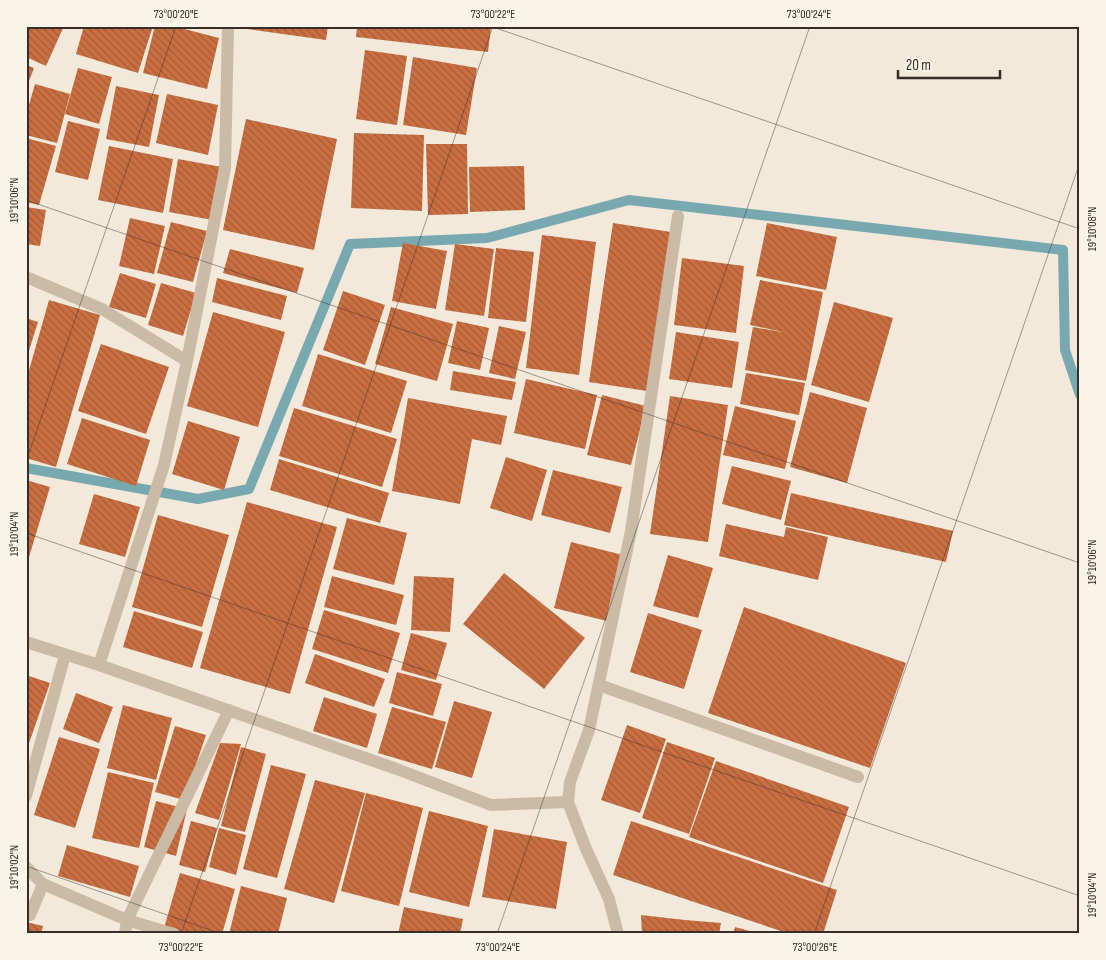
<svg xmlns="http://www.w3.org/2000/svg" width="1106" height="960" font-family="'Sofia Sans Condensed',sans-serif">
<style>
.lines{fill:none;stroke-linecap:round;stroke-linejoin:round}
.stream{stroke:#79a9b0;stroke-width:10}
.building{fill:url(#building-back-hatch)}
.minor{stroke:#cbbaa6;stroke-width:12}
.ticks{fill:none;stroke:#372e27;stroke-width:1;stroke-opacity:0.45}
.neatline{fill:none;stroke:#372e27;stroke-width:2}
.ticks-label{font-size:12px;text-anchor:middle;fill:#372e27}
</style>
<defs>
<pattern id="building-back-hatch" width="6" height="6" patternUnits="userSpaceOnUse" patternTransform="scale(1.25)"><rect width="6" height="6" fill="#c96f42"/><path d="M-1 5l2 2M0 0l6 6M5-1l2 2" fill="none" stroke="#a45c37"/></pattern>
</defs>
<rect width="100%" height="100%" fill="#f2e9da"/>
<g class="lines">
<!-- stream -->
<path class="stream" d="M26,468L198,499L249,489L350,244L487,238L629,200L1063,250L1065,350L1080,395"/>
</g>
<!-- building -->
<path class="building" d="M26,26H64L46,66L26,57Z
M84,26H153L138,73L76,54Z
M155,26H173L219,38L207,89L143,73Z
M226,26H328L326,40Z
M357,26H491L488,52L356,37Z
M365,50L407,56L397,125L356,119Z
M413,57L477,68L466,135L403,125Z
M26,65L34,68L26,89Z
M78,68L112,77L99,124L65,114Z
M35,84L70,94L57,143L26,135V115Z
M116,86L159,95L149,147L106,139Z
M167,94L218,105L208,155L156,143Z
M246,119L337,139L314,250L223,230Z
M68,121L100,129L88,180L55,172Z
M354,133L424,135L422,211L351,208Z
M26,138L56,146L39,205L26,202Z
M426,144H467L468,214L428,215Z
M109,146L173,159L163,213L98,200Z
M178,159L222,167L212,220L169,212Z
M524,166L525,210L470,212L469,167Z
M26,207L46,210L40,246L26,244Z
M130,218L165,226L154,274L119,266Z
M171,222L207,231L193,282L157,273Z
M613,223L671,232L647,391L589,382Z
M767,223L837,237L826,290L756,276Z
M542,235L596,242L579,375L526,368Z
M403,243L447,251L436,309L392,301Z
M455,244L494,249L484,316L445,310Z
M496,248L534,252L526,322L488,318Z
M230,249L304,268L297,293L223,273Z
M682,258L744,266L736,333L674,325Z
M120,273L156,284L146,318L109,307Z
M217,278L287,296L281,320L212,302Z
M760,280L823,292L806,381L745,370L753,327L788,333L750,325Z
M161,283L196,293L183,336L148,325Z
M343,291L385,305L365,365L323,350Z
M49,300L100,315L56,467L26,458V381Z
M834,302L893,318L869,402L811,385Z
M391,307L453,324L437,381L375,364Z
M213,312L285,332L258,427L187,406Z
M26,318L38,322L27,357L26,356Z
M457,321L489,328L480,370L448,363Z
M499,326L526,332L515,379L489,373Z
M676,332L739,342L732,388L669,379Z
M101,344L169,367L146,434L78,411Z
M318,354L407,381L391,433L302,406Z
M453,371L516,382L512,400L450,390Z
M746,373L805,383L799,415L740,404Z
M526,379L597,395L585,449L514,433Z
M810,392L867,408L847,483L790,467Z
M602,395L646,406L631,465L587,455Z
M670,396L728,405L708,542L650,534Z
M408,398L507,416L501,445L472,439L460,504L392,491Z
M735,406L796,421L785,469L723,455Z
M294,408L397,439L382,487L279,456Z
M82,418L150,440L136,486L67,464Z
M188,421L240,437L224,490L172,474Z
M506,457L547,470L532,521L490,508Z
M279,459L389,493L380,523L270,490Z
M732,466L791,481L781,520L722,504Z
M553,470L622,487L610,533L541,515Z
M26,480L50,487L27,564L26,563Z
M791,493L953,531L946,562L784,525Z
M94,494L140,507L125,557L79,544Z
M247,502L337,527L290,694L200,668Z
M158,515L229,535L202,627L132,607Z
M347,518L407,533L394,585L333,569Z
M726,524L784,537L786,527L828,537L818,580L719,556Z
M571,542L623,555L607,621L554,608Z
M668,555L713,568L698,618L653,606Z
M504,573L585,638L544,689L463,624Z
M332,576L404,595L396,625L324,607Z
M414,576L454,578L450,632L411,630Z
M744,607L906,663L870,768L708,713Z
M324,610L400,633L388,673L312,649Z
M134,611L203,632L192,668L123,647Z
M648,613L702,630L684,689L630,672Z
M411,633L447,643L436,680L401,670Z
M315,654L385,679L374,707L305,683Z
M397,672L442,684L433,716L389,703Z
M26,675L50,683L27,749H26Z
M76,693L113,707L99,743L63,729Z
M324,697L377,714L367,748L313,731Z
M454,701L492,712L472,778L435,767Z
M123,705L172,718L156,780L107,768Z
M392,707L446,722L432,769L378,753Z
M627,725L666,739L640,813L601,800Z
M175,726L206,735L184,800L155,792Z
M59,737L100,749L75,828L34,815Z
M667,742L715,758L689,834L642,818Z
M220,743L241,744L219,820L195,813Z
M241,747L266,754L245,832L221,826Z
M716,761L849,807L823,883L689,837Z
M271,765L306,774L277,878L243,869Z
M108,772L154,783L139,848L92,838Z
M315,780L365,793L334,903L284,889Z
M366,793L423,808L399,906L341,891Z
M156,801L187,809L176,856L144,847Z
M429,811L488,826L469,907L409,892Z
M191,821L217,828L205,872L179,865Z
M631,821L837,890L823,934H790L613,875Z
M219,828L246,835L236,875L209,867Z
M494,829L567,842L556,909L482,897Z
M67,845L139,866L130,897L58,876Z
M180,873L235,889L222,934H184L164,928Z
M241,886L287,898L278,934H229Z
M404,907L463,919L460,934H398Z
M641,915L685,920L721,923L719,934H642Z
M26,922L43,926L41,934H26Z
M735,927L757,933V934H733Z"/>
<g class="lines">
<!-- minor -->
<path class="minor" d="M26,277L102,309L187,361
M26,642L99,665L394,768L491,805L568,802L570,782L589,730L631,531L678,216
M99,665L164,465L187,361L225,168L228,26
M599,685L858,777
M26,796L65,655
M568,802L586,849L609,899L618,934
M26,867L43,884L127,920L174,934
M26,914L30,915L43,884
M125,934L127,920L229,710"/>
</g>
<!-- ticks -->
<path class="ticks" d="M490,26L1080,229M26,200L1080,563M26,462L176,26M26,533L1080,896M26,866L222,934M181,934L493,26M497,934L810,26M814,934L1080,162"/>
<!-- border -->
<rect width="1106" height="960" fill="none" stroke="#faf3e7" stroke-width="55"/>
<!-- scale -->
<path d="M898 70v8h102v-8" fill="none" stroke="#372e27" stroke-width="2.5"/>
<text x="906" y="70" font-size="15" fill="#372e27" stroke="#faf3e7" stroke-width="4" paint-order="stroke">20 m</text>
<rect x="28" y="28" width="1050" height="904" class="neatline"/>
<g class="ticks-label">
<text x="176" y="18">73°00'20"E</text>
<text x="493" y="18">73°00'22"E</text>
<text x="809" y="18">73°00'24"E</text>
<text transform="translate(14 200) rotate(-90)" y="4">19°10'06"N</text>
<text transform="translate(1092 229) rotate(-90)" y="4">19°10'08"N</text>
<text transform="translate(14 534) rotate(-90)" y="4">19°10'04"N</text>
<text transform="translate(1092 562) rotate(-90)" y="4">19°10'06"N</text>
<text transform="translate(14 867) rotate(-90)" y="4">19°10'02"N</text>
<text transform="translate(1092 895) rotate(-90)" y="4">19°10'04"N</text>
<text x="181" y="951">73°00'22"E</text>
<text x="498" y="951">73°00'24"E</text>
<text x="815" y="951">73°00'26"E</text>
</g>
</svg>
